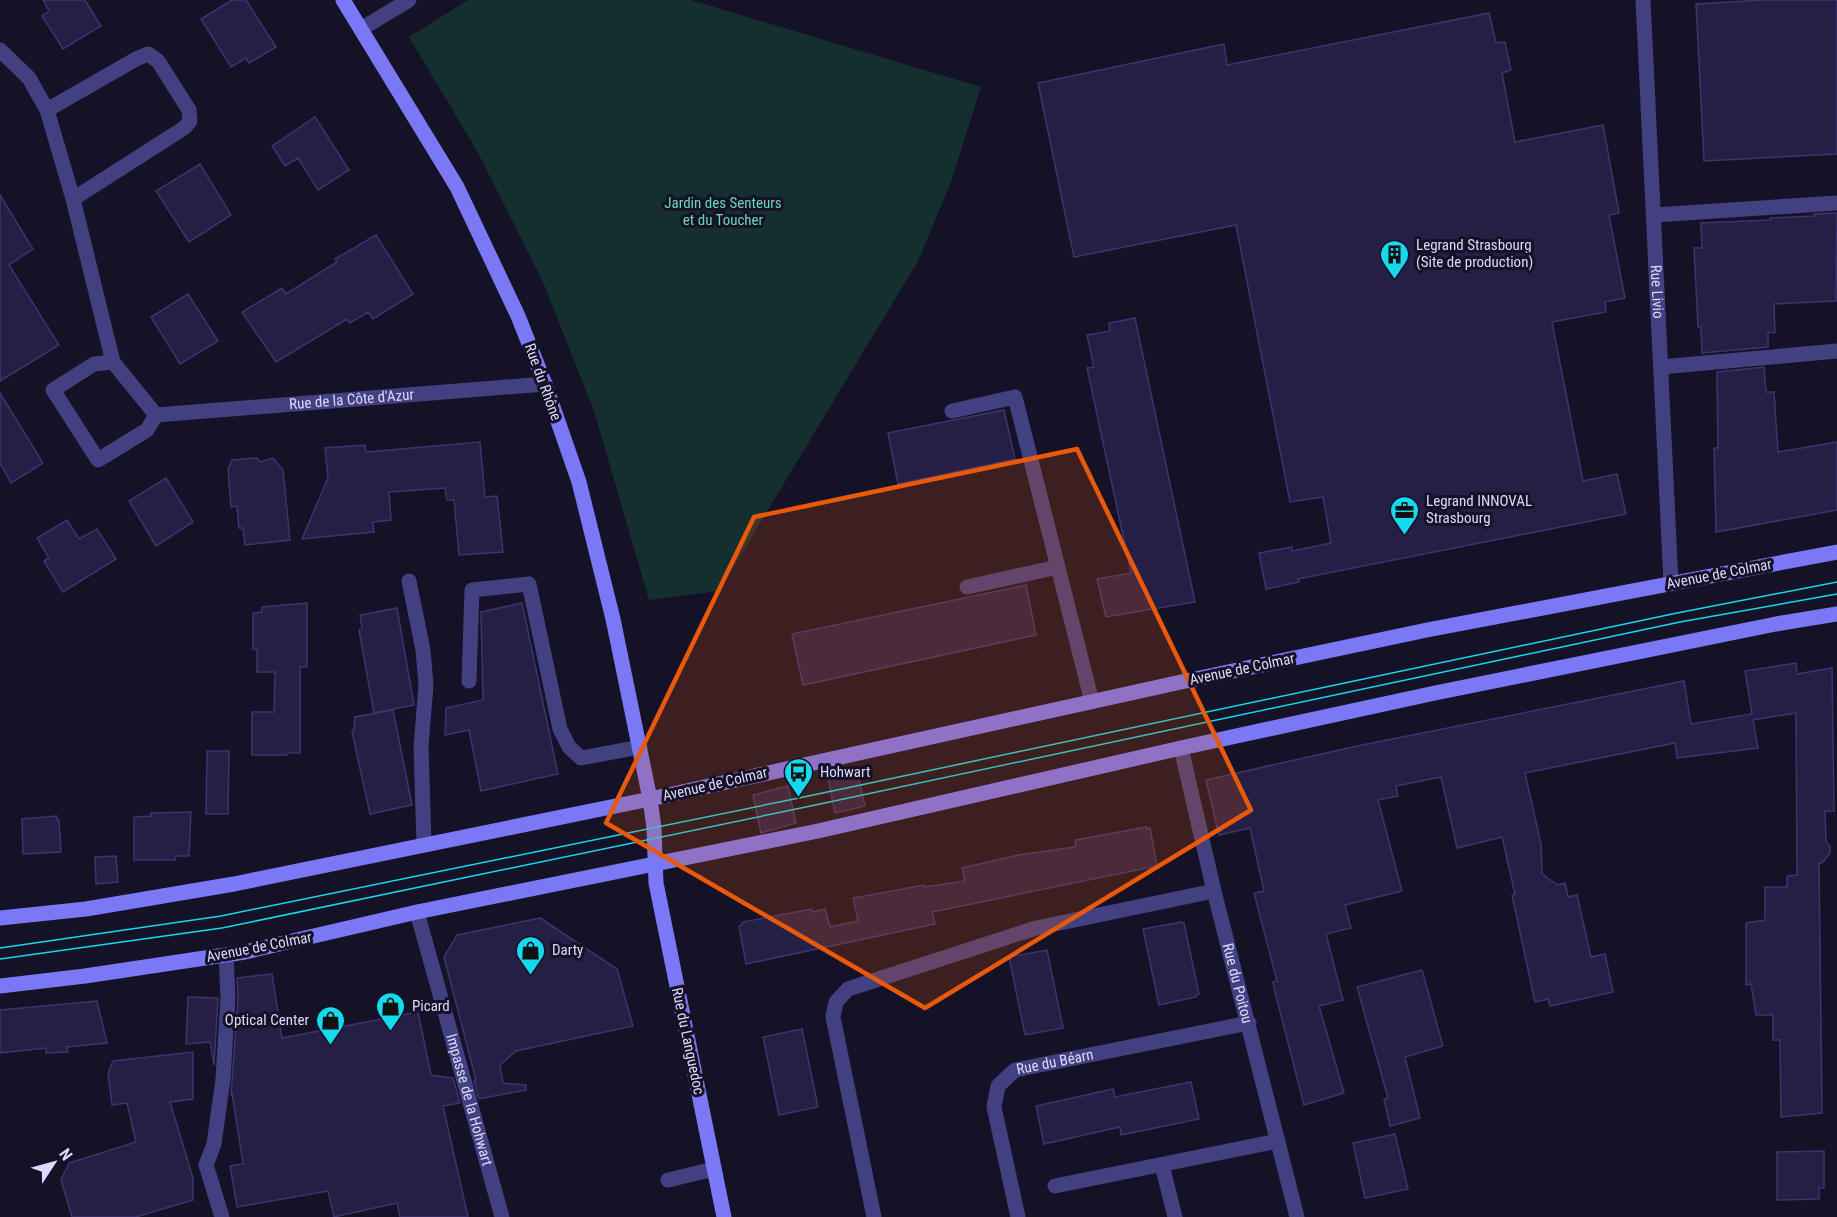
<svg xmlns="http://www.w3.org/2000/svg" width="1837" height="1217" font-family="'Roboto Condensed',sans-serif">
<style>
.green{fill:#152f2e}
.building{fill:#261f45;stroke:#3e336f;stroke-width:1.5}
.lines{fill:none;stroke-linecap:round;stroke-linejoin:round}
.lane{stroke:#424080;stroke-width:15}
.street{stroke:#424080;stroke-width:15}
.secondary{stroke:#7a78f4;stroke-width:15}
.tram{stroke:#15d9ec;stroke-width:1.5}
.marked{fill:#e8590c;fill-opacity:0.2;stroke:#e8590c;stroke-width:4.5;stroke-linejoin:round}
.labels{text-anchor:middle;stroke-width:6;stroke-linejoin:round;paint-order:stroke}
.park-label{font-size:15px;fill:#6ad6ba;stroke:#151126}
.poi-label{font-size:15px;fill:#ddd9fc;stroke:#151126;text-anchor:start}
.street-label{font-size:15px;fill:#ddd9fc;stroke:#151126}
</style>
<rect width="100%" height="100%" fill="#151126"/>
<!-- green -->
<path class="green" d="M468,0H691L981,87L951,182L918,261L719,591L649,600L594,411L543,282L477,151L409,37Z"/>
<!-- building -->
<path class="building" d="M43,0H85L101,26L63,49L42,16L49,11Z
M232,0H246L276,47L249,63L246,58L231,67L201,19Z
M1764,0H1837V154L1704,161L1696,4Z
M1489,13L1496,43L1505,42L1511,70L1502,73L1515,142L1603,125L1619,213L1609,215L1625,298L1605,302L1606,312L1552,322L1583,481L1617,474L1626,514L1298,579L1299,582L1266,589L1259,553L1292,547V551L1331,543L1323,497L1290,502L1236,225L1074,257L1038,83L1224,44L1227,65Z
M315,117L349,170L318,190L298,158L285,166L272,146Z
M200,164L231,215L189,242L156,191Z
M0,195L33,249L9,265L59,345L0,381Z
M1837,213L1836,301L1774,304L1775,333L1768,332V347L1702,353L1701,327H1698L1694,248H1702L1701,223L1770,220V218L1814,216V214Z
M376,235L413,294L373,319L368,312L350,323L347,319L276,362L242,312L282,288L286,294L337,262L335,259Z
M188,294L218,341L180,364L151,317Z
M1135,318L1195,602L1106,617L1097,579L1131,573L1087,368L1094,367L1087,335L1110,331L1109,323Z
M1764,367L1766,392H1774L1778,452L1837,442V510L1716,532L1714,448H1718L1717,372Z
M0,393L43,463L11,483L0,463Z
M1004,410L1015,459L898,484L888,433Z
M480,442L485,497L497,496L503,552L459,555L454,500H447L445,488L389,492L391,520L373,522L374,532L302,539L328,478L325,448L365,445L366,452Z
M257,458L260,462L273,458L283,470L290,540L245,545L243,528H239L237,506L231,507L228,469L232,460Z
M166,478L193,522L156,546L129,501Z
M67,520L79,539L97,529L116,559L63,592L44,561L49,558L37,538Z
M1026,585L1036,635L803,685L792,634Z
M307,603V667H300V753H288L287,755H252V712H274L275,672H257V650L253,649V613L262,612V607Z
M522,603L558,774L481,791L469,730L445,735L446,708L483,700L481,612Z
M397,608L414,705L374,713L359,630L362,628L360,615Z
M1796,663L1797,674L1832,668L1834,811H1825L1826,841L1830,846V853L1822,863H1819L1822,1113L1781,1117L1780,1040H1773V1015H1756L1751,984L1746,985V923L1765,920V887H1787V876L1797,875L1796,713L1753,720L1758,748L1677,758L1675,743L1525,773L1541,844L1542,874L1558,885L1565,883L1568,897L1577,895L1591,957L1605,954L1613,992L1550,1006L1548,999L1535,1002L1512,895L1515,894L1502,837L1457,848L1441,777L1396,786L1398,796L1378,800L1402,891L1345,905L1351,928L1326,934L1343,1000L1319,1006L1344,1093L1304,1105L1275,992L1273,982L1277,981L1254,893L1264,891L1250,828L1219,835L1206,780L1357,746L1684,681L1691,724L1752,714L1745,671Z
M393,710L412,805L370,814L352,732L354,729L355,717Z
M207,751H229L228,814H206Z
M857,771L865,806L835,813L828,778Z
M788,786L796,823L761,833L753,795Z
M191,812L189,856H176L175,860H134V817L151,816V813Z
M57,816V820H59L61,852L23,854L22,819Z
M1147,827V829L1150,828L1157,866L932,912L935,924L746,964L739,926L742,925V922L812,909L813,912L825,909L830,927L858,921L853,898L924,885L925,887L965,881L962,868L1018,855L1075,847L1076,840Z
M116,856L118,882L96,884L95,857Z
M540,918L617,969L633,1026L516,1051L500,1065L503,1083L526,1085V1090L479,1099L474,1080H476L444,957L457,935Z
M1181,922L1184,923L1199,994L1196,995V997L1159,1005L1143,929Z
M1047,950L1063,1028L1025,1035L1009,957Z
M1422,970L1443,1046L1405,1057L1420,1118L1390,1126L1384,1099L1388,1098L1357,987Z
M272,974L282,1038L418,1012L431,1075L453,1078L460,1103L443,1106L468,1217H400L397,1203L334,1217L328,1191L237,1207L230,1166L243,1164L232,1093L231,1094L238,999L237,978Z
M188,997L218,998L214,1065L210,1042L186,1044Z
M97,1001L107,1043L67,1047L68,1052L46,1053V1048L0,1053V1010Z
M802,1029L818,1107L779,1115L763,1037Z
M193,1052V1099L170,1102L193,1178V1200L136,1217H72L61,1180L69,1163L136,1142L127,1103L112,1105L108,1073L113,1061Z
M1191,1082L1199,1119L1121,1135L1120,1127L1044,1144L1036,1106L1113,1089L1115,1097Z
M1395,1134L1408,1189L1365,1198L1353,1143Z
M1824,1151V1188H1819V1199L1777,1200V1152Z"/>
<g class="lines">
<!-- lane -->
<path class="lane" d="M361,29L409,0
M1654,215L1837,203
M1661,367L1837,351
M952,411L1015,397L1092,702
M409,581L423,650L426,685L421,746L424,844
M967,587L1058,567
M469,681L472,590L529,584L560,729L569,747L581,758L640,747
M1162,1165L1175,1217
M668,1180L714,1169
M1055,1186L1278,1141
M222,1217L206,1165L214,1144L223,1079L228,998L226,955
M874,1217L833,1017L836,1002L848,989L1036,928L1214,891"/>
<!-- street -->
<g class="street">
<path id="s1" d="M1643,0L1671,583"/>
<path id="s2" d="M0,50L29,78L47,110L73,199L113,362L156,415L545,384"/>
<path d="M47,110L136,59L148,54L158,61L189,110L190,121L184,128L73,199"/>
<path d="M113,362L94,364L53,390L98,460L147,430L156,415"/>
<path id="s3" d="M1181,748L1214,891L1297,1217"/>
<path id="s4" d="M417,912L502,1217"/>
<path id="s5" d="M1018,1217L994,1107L998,1086L1015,1070L1249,1023"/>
</g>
<!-- secondary -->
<path class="secondary" d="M343,0L457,187L518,316L545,384L579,482L613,619L650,799L654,828L656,883L724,1217
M0,918L86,909L234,884L650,799L1181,682L1427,630L1837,552
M0,986L85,976L245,952L417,912L818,831L1181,748L1435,693L1776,624L1837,614"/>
<!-- tram -->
<path class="tram" d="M0,948L221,916L799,798L1677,613L1837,582
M0,959L222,928L801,808L1680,622L1837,594"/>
</g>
<!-- marked area -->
<path class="marked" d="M1077,449L1251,810L925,1008L606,823L754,517Z"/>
<!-- icons -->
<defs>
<symbol id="building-pin" viewBox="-11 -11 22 30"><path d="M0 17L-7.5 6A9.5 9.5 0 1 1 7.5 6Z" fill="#15d9ec" stroke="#151126"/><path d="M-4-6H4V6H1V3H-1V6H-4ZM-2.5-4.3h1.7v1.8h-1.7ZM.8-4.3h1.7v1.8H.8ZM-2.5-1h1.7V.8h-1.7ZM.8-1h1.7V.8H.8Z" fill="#111"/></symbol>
<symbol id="office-pin" viewBox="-11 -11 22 30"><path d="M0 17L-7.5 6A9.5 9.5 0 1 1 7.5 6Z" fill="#15d9ec" stroke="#151126"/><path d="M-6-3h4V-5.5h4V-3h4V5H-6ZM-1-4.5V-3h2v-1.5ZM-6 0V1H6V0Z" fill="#111"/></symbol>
<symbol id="bus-pin" viewBox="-11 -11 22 30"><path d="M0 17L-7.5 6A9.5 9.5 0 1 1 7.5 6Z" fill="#15d9ec" stroke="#151126"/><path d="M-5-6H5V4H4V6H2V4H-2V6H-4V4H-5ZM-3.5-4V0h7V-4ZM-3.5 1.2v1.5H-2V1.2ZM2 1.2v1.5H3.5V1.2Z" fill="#111"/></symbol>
<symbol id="shop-pin" viewBox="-11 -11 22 30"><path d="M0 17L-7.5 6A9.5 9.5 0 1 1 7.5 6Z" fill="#15d9ec" stroke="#151126"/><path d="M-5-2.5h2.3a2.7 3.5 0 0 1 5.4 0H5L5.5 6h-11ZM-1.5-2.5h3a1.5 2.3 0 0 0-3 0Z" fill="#111"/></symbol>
</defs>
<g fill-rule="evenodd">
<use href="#building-pin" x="1378" y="238" width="33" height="45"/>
<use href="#office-pin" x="1388" y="494" width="33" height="45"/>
<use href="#bus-pin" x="782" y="756" width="33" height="45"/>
<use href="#shop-pin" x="514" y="934" width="33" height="45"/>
<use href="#shop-pin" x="374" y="990" width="33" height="45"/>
<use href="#shop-pin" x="314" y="1004" width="33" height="45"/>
</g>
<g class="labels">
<!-- park labels -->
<g class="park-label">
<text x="723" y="208">Jardin des Senteurs<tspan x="723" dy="17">et du Toucher</tspan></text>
</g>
<!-- poi labels -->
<g class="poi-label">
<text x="1416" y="250">Legrand Strasbourg<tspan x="1416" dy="17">(Site de production)</tspan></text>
<text x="1426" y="506">Legrand INNOVAL<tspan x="1426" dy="17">Strasbourg</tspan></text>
<text x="820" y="777">Hohwart</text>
<text x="552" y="955">Darty</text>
<text x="412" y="1011">Picard</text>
<text x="309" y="1025" text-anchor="end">Optical Center</text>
</g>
<!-- street labels -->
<g class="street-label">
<text dy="5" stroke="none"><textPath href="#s1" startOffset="292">Rue Livio</textPath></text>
<text transform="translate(543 382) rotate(70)" y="5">Rue du Rhône</text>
<text dy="5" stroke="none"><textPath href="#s2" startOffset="602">Rue de la Côte d'Azur</textPath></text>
<text transform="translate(1719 574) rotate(-11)" y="5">Avenue de Colmar</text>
<text transform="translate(1242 669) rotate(-12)" y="5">Avenue de Colmar</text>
<text transform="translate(715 784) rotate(-13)" y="5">Avenue de Colmar</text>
<text transform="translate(259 947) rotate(-11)" y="5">Avenue de Colmar</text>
<text dy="5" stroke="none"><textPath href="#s3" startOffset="242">Rue du Poitou</textPath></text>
<text transform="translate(688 1041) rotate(78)" y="5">Rue du Languedoc</text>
<text dy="5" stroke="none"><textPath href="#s5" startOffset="198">Rue du Béarn</textPath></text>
<text dy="5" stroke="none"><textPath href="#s4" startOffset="195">Impasse de la Hohwart</textPath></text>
</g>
</g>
<!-- north arrow -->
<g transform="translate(54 1163) rotate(54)" stroke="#151126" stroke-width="4.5" paint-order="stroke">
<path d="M0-4.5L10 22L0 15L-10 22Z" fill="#ddd9fc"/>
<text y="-9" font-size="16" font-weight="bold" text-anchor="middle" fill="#ddd9fc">N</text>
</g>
</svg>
